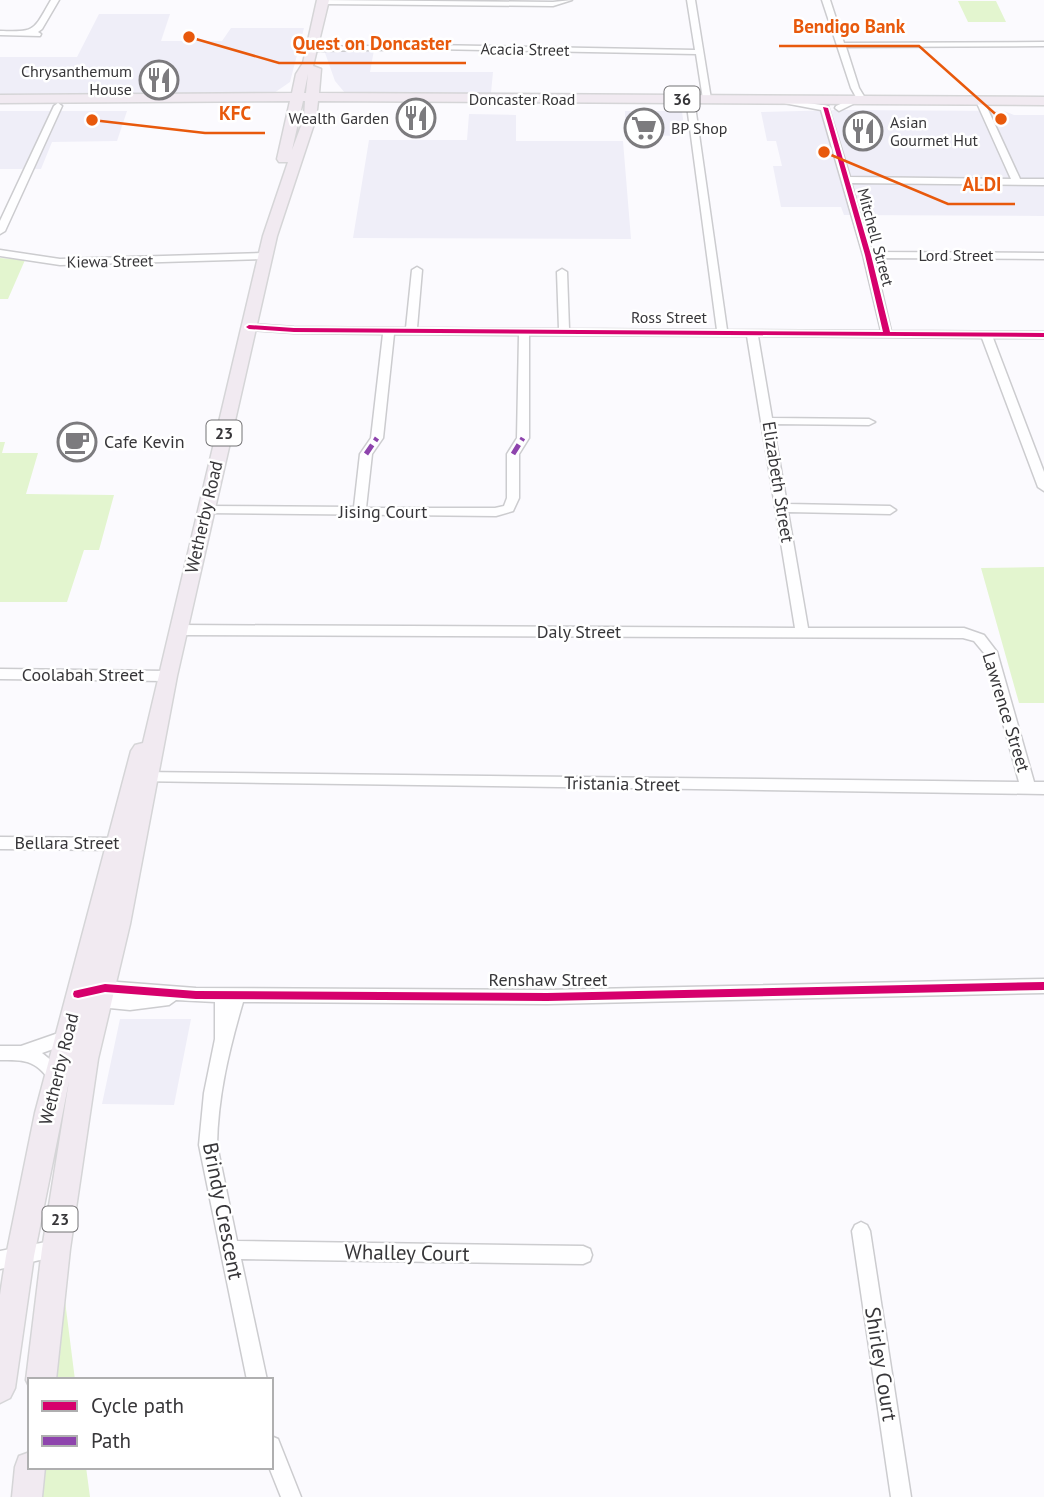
<svg xmlns="http://www.w3.org/2000/svg" width="1044" height="1497" font-family="'PT Sans',sans-serif">
<style>
.built{fill:#efeef8}
.green{fill:#e3f5cf}
.lines{fill:none;stroke-linecap:round;stroke-linejoin:round}
.minor-casing{stroke:#cccccf;stroke-width:3}
.primary-casing{stroke:#d5d5d7;stroke-width:3}
.minor{fill:#fefeff;fill-rule:evenodd}
.primary{fill:#f1eaf1;fill-rule:evenodd}
.quiet{stroke:#8e44ad;stroke-width:5;stroke-dasharray:11 5;stroke-linecap:butt}
.cycleway-casing{stroke:#fff;stroke-width:4}
.cycleway{fill:#d6006c;fill-rule:evenodd}
.labels{text-anchor:middle;stroke-width:5;stroke-linejoin:round;paint-order:stroke}
.far-street-label{font-size:16px;fill:#373639;stroke:#fff}
.far-poi-label{font-size:16px;fill:#373639;stroke:#fff;text-anchor:end}
.shield{fill:#fff;stroke:#737274;stroke-width:2}
.shield-label{font-size:16px;font-weight:bold;fill:#373639}
.poi-label{font-size:18px;fill:#373639;stroke:#fff;text-anchor:start}
.street-label{font-size:18px;fill:#373639;stroke:#fff}
.near-street-label{font-size:21px;fill:#373639;stroke:#fff}
.leader{fill:none;stroke:#e8590c;stroke-width:2.5}
.callout-dot{fill:#e8590c;stroke:#fff;stroke-width:2.5}
.callout-label{font-size:19px;text-anchor:middle;font-weight:bold;fill:#e8590c;stroke:#fff;stroke-width:5;stroke-linejoin:round;paint-order:stroke}
</style>
<rect width="100%" height="100%" fill="#fbfafe"/>
<!-- built -->
<path class="built" d="M99,14H170L161,41H222L231,28H304L290,82L274,93L0,94V57H77Z
M324,50H374L370,72H493L491,93H345L335,81Z
M838,110L1004,111L1014,115H1044V216L844,215L841,207H781L773,166H782L776,141H767L761,112Z
M0,111H127L117,141L52,142L41,169H0Z
M625,111H682L685,136L625,135Z
M469,114L516,115V141H623L631,239L353,238L369,140H467Z
M120,1019H191L174,1105L102,1104Z"/>
<!-- green -->
<path class="green" d="M958,1H996L1006,22H968Z
M0,258L25,260L8,299H0Z
M0,442H5L2,453H38L26,494L114,495L99,550H84L67,602H0Z
M1044,567V703H1019L981,568Z
M63,1285L75,1380H54Z
M45,1467H86L90,1497H43Z"/>
<g class="lines">
<defs>
<path id="minor" d="M51,0H59L42,29L38,32L41,34L40,36L0,35V31C36,32 33,31 51,0Z
M320,0L553,2L572,0L553,6L323,4L319,2Z
M687,0H695L711,99L707,102L703,99L696,54L432,49L312,51L308,49L312,47L432,45L695,50Z
M822,0H830L844,43L1044,42V46L846,47L859,88L865,98L839,111L835,108L836,106L856,97L851,88Z
M980,98L984,101L1020,179H1044V185L851,183L872,252L1044,253V259L874,258L891,331L1044,332V338H993L1044,472V491L1038,487L982,338L758,336L772,418L869,419L875,422L869,425L773,424L787,504L890,506L896,510L890,514L788,512L808,628H964L984,635L997,652L1034,782H1044V794L134,781L132,777L134,773L139,772L1019,782L984,653L974,641L963,638L178,635L172,630L178,625L795,628L747,336L529,335V438L519,454V498L513,511L496,516L206,513L200,509L202,506L354,507L360,454L371,438L383,334L294,333L249,330L244,327L249,324L294,327L406,328L412,270L417,267L422,270L417,328L559,329L557,272L562,269L567,272L569,329L717,330L687,106L691,103L695,106L727,330L881,331L863,255L821,110L784,103L788,100L828,106L850,177L1011,179L976,101ZM394,334L519,335L517,438L507,454V498L504,506L495,508H366L372,454L383,438Z
M58,103L62,106L5,231L0,234V221L54,106Z
M0,250L60,259L266,253L271,256L266,259L60,265L0,256Z
M0,669L167,671L174,676L167,681L0,679Z
M0,837L125,838L130,840L132,844L130,848L125,850L0,849Z
M1044,979V993L547,1004L243,1002C229,1050 218,1095 217,1145L237,1241L583,1246L590,1249L592,1255L590,1261L583,1264L241,1259L267,1380H247L199,1145L204,1093L215,1039V1002L176,1000L169,1005L130,1010L89,1006L87,1001L91,995L88,990L90,985L105,981L196,988L547,990Z
M67,1030L73,1032L75,1037L73,1042L42,1053L63,1070L65,1075L63,1080L57,1083C47,1079 43,1070 34,1065C24,1059 11,1060 0,1060V1046H21Z
M861,1222L867,1225L870,1231L911,1497H891L852,1231L855,1225Z
M56,1240L62,1243L65,1249L62,1255L0,1269V1251Z
M271,1436L278,1439L301,1497H281L269,1467H271Z"/>
<path id="primary" d="M317,0H329L313,66L321,69L319,93L1044,97V105L318,101L316,118L277,236L177,676L130,924L98,1059L70,1249L56,1380H30V1388L26,1380L42,1249L69,1081L34,1256L15,1388L10,1398L0,1403V1295L6,1256L35,1113L131,751L135,745L143,743L263,236L288,162H279L277,159L290,101L0,103V95L292,93L296,74L303,63ZM308,74L306,93H304ZM303,101H305L304,118L292,150Z
M30,1452V1467H45L42,1497H12L15,1467L19,1456Z"/>
</defs>
<!-- minor casing -->
<use href="#minor" class="minor-casing"/>
<!-- primary casing -->
<use href="#primary" class="primary-casing"/>
<!-- minor -->
<use href="#minor" class="minor"/>
<!-- primary -->
<use href="#primary" class="primary"/>
<!-- quiet -->
<path class="quiet" d="M366,454L377,438
M513,454L523,438"/>
<defs>
<path id="cycleway" d="M823,107L828,108L871,255L890,332L1044,333V337L294,332L249,329L246,327L249,325L294,328L883,332L865,255Z
M1044,982V990L547,1001L196,999L105,992L78,998L74,997L73,994L74,991L78,990L105,984L196,991L547,993Z"/>
</defs>
<!-- cycleway casing -->
<use href="#cycleway" class="cycleway-casing"/>
<!-- cycleway -->
<use href="#cycleway" class="cycleway"/>
</g>
<!-- icons -->
<defs>
<symbol id="restaurant-ring" viewBox="-11 -11 22 22"><circle r="9.5" fill="#fff" stroke="#7c7b7e" stroke-width="1.5"/><path d="M-5-6h1v4h1v-4h1v4h1v-4h1v5L-1.5 .5V6h-2V.5L-5-1ZM5-6V6H3V1.5H1.5Q1.5-4 5-6Z" fill="#7c7b7e"/></symbol>
<symbol id="supermarket-ring" viewBox="-11 -11 22 22"><circle r="9.5" fill="#fff" stroke="#7c7b7e" stroke-width="1.5"/><path d="M-6-5.5h2.5l.6 2H6L4.5 2H-2.5L-4.4-4H-6ZM-1.5 3.2a1.3 1.3 0 1 0 .1 0ZM3 3.2a1.3 1.3 0 1 0 .1 0Z" fill="#7c7b7e"/></symbol>
<symbol id="cafe-ring" viewBox="-11 -11 22 22"><circle r="9.5" fill="#fff" stroke="#7c7b7e" stroke-width="1.5"/><path d="M-5.5-4.5H6V0H3Q3 3.5 0 3.5H-2.5Q-5.5 3.5-5.5 0ZM3-3.2v2h1.7v-2ZM-6 4.5H4V6H-6Z" fill="#7c7b7e"/></symbol>
</defs>
<g fill-rule="evenodd">
<use href="#restaurant-ring" x="137" y="58" width="44" height="44"/>
<use href="#restaurant-ring" x="394" y="96" width="44" height="44"/>
<use href="#supermarket-ring" x="622" y="106" width="44" height="44"/>
<use href="#restaurant-ring" x="841" y="109" width="44" height="44"/>
<use href="#cafe-ring" x="55" y="420" width="44" height="44"/>
</g>
<g class="labels">
<!-- far-street labels -->
<g class="far-street-label">
<text transform="translate(525 49) rotate(1)" y="6">Acacia Street</text>
<text x="522" y="105">Doncaster Road</text>
<text transform="translate(876 237) rotate(75)" y="6">Mitchell Street</text>
<text x="956" y="261">Lord Street</text>
<text transform="translate(110 261) rotate(-1)" y="6">Kiewa Street</text>
<text x="669" y="323">Ross Street</text>
</g>
<!-- far-poi labels -->
<g class="far-poi-label">
<text x="132" y="77">Chrysanthemum<tspan x="132" dy="18">House</tspan></text>
<text x="389" y="124">Wealth Garden</text>
<text x="890" y="128" text-anchor="start">Asian<tspan x="890" dy="18">Gourmet Hut</tspan></text>
<text x="671" y="134" text-anchor="start">BP Shop</text>
</g>
<!-- shield labels -->
<g class="shield">
<rect x="664.5" y="86.5" width="35" height="25" rx="5"/>
<rect x="206.5" y="420.5" width="35" height="25" rx="5"/>
<rect x="42.5" y="1206.5" width="35" height="25" rx="5"/>
</g>
<g class="shield-label">
<text x="682" y="105">36</text>
<text x="224" y="439">23</text>
<text x="60" y="1225">23</text>
</g>
<!-- poi labels -->
<g class="poi-label">
<text x="104" y="448">Cafe Kevin</text>
</g>
<!-- street labels -->
<g class="street-label">
<text transform="translate(778 482) rotate(81)" y="6">Elizabeth Street</text>
<text x="383" y="518">Jising Court</text>
<text transform="translate(204 517) rotate(-77)" y="6">Wetherby Road</text>
<text x="579" y="638">Daly Street</text>
<text x="83" y="681">Coolabah Street</text>
<text transform="translate(1006 712) rotate(73)" y="6">Lawrence Street</text>
<text transform="translate(622 784) rotate(1)" y="6">Tristania Street</text>
<text x="67" y="849">Bellara Street</text>
<text x="548" y="986">Renshaw Street</text>
<text transform="translate(59 1069) rotate(-76)" y="6">Wetherby Road</text>
</g>
<!-- near-street labels -->
<g class="near-street-label">
<text transform="translate(223 1211) rotate(79)" y="7">Brindy Crescent</text>
<text transform="translate(407 1253) rotate(1)" y="7">Whalley Court</text>
<text transform="translate(881 1364) rotate(81)" y="7">Shirley Court</text>
</g>
</g>
<!-- callouts -->
<path class="leader" d="M1001 119L919 46H779M189 37L279 63H466M92 120L205 133H265M824 152L948 204H1015"/>
<g class="callout-dot">
<circle cx="1001" cy="119" r="7"/>
<circle cx="189" cy="37" r="7"/>
<circle cx="92" cy="120" r="7"/>
<circle cx="824" cy="152" r="7"/>
</g>
<g class="callout-label">
<text x="849" y="33">Bendigo Bank</text>
<text x="372" y="50">Quest on Doncaster</text>
<text x="235" y="120">KFC</text>
<text x="982" y="191">ALDI</text>
</g>
<!-- legend -->
<rect x="28" y="1378" width="245" height="91" fill="#ffffff" stroke="#afafb0" stroke-width="2"/>
<rect x="42" y="1401" width="35" height="10" fill="#d6006c" stroke="#afafb0" stroke-width="2"/>
<text x="91" y="1413" font-size="21" fill="#373639">Cycle path</text>
<rect x="42" y="1436" width="35" height="10" fill="#8e44ad" stroke="#afafb0" stroke-width="2"/>
<text x="91" y="1448" font-size="21" fill="#373639">Path</text>
</svg>
